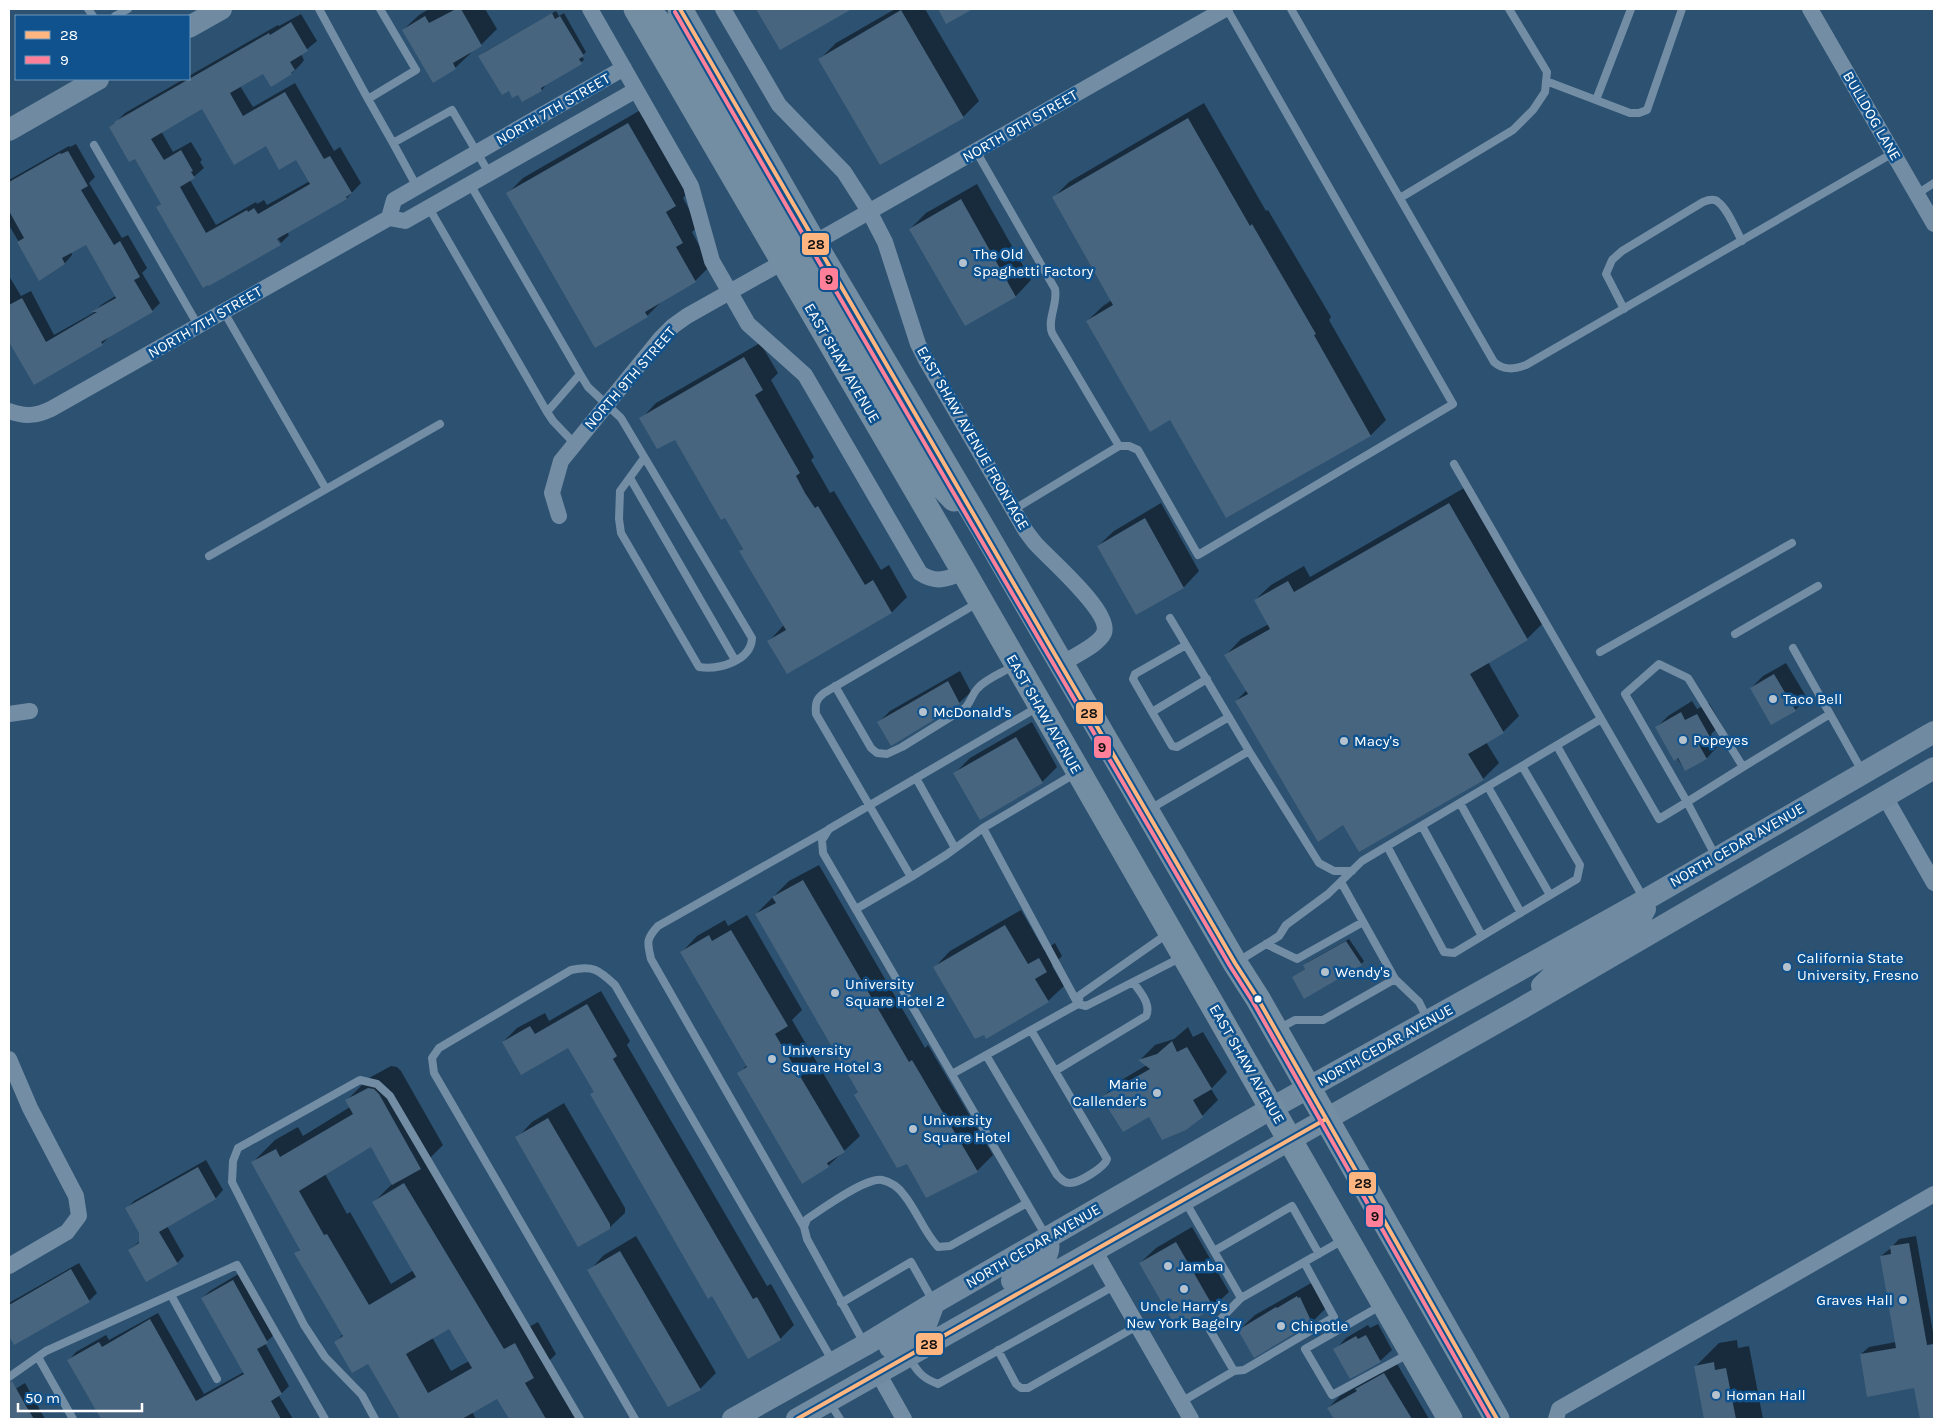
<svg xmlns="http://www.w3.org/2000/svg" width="1943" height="1428" font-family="Karla,sans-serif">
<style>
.shadow{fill:#0007;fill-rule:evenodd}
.building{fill:#48657f;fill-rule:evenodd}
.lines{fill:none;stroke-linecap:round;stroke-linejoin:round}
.lane{stroke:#738da5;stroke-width:8}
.street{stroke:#738da5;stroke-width:16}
.secondary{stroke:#6f8aa1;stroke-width:22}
.primary{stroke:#738da3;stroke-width:25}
.bus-1-casing{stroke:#0f528e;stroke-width:8}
.bus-2-casing{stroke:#0f528e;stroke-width:8}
.bus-1{stroke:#ffb580;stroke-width:4}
.bus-2{stroke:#ff8098;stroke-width:4}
.poi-dot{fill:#b5c2cd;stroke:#0f528e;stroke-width:2}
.bus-dot{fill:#fff;stroke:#0f528e;stroke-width:2}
.labels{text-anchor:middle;stroke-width:5;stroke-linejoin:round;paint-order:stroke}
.street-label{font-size:15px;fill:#fff;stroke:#0f528e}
.poi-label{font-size:15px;fill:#fff;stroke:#0f528e;text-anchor:start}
.line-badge{stroke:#0f528e;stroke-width:2}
.pale-badge-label{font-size:14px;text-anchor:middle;font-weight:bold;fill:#111}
</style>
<rect width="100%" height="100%" fill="#2c5171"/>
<!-- shadow -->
<path class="shadow" d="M429,9H485L497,29L481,45L470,51L471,53L455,68L403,30L419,15Z
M757,9H850L780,48Z
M895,9H925L979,101L963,117L820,59L836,43Z
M556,11L559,16L564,13L586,52L582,56L584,60L544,85L545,86L542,90L523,101L518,93L483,53Z
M301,14L317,41L301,54L304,60L301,64L292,73L271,85L264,72L240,86L253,107L295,83L334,151L340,147L361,183L347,198L287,232L289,235L281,243L275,233L280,244L210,285L157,208L162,203L135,157L111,127L125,113L184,79H189V76L278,25L279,26ZM202,108L266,145L296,158L310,181L267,205L264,200L257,204L256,202L216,225L190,180L204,168L200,162L202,160L191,142L173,152L161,131Z
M1204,103L1266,211L1268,210L1331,317L1329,320L1386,420L1371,435L1226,516L1170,419L1087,321L1103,306L1112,300L1054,197L1069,182Z
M644,108L691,190L683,198L698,226L692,232L710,266L695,281L663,300L647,316L508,193L523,178Z
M76,144L95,177L89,183L122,238L128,235L147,268L142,273L160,303L152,311L110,336L102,344L9,342V276L21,296L31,291L54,335L93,313L101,305L117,295L87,243L71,252L72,255L65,263L40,279L9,225V180L69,146L70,147Z
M977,184L1031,280L1016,296L965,324L910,229L926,213Z
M760,343L778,373L771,380L814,457L811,460L821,477L830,493L834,491L881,570L889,565L907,597L892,612L769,641L784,625L740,551L744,547L676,438L641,419L656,403Z
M1464,488L1543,623L1527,639L1488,662L1519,716L1503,732L1486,742L1499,763L1483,779L1343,823L1236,701L1247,690L1226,655L1241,639L1269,624L1255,600L1271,585L1304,566L1310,577Z
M1161,503L1199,571L1184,587L1137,613L1098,546L1114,531Z
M1786,663L1807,698L1795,710L1751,688L1763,676Z
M960,671L971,692L959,703L879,722L890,711Z
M1692,701L1697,709L1709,703L1721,724L1711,734L1718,746L1707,758L1685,770L1656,728L1668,716Z
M1032,722L1057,767L1042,782L955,773L970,758Z
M819,865L925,1048L928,1045L993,1155L977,1171L907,1162L855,1095L859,1091L756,914L789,881Z
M1021,910L1044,950L1055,943L1062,956L1052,966L1064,986L1048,1001L935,967L950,951Z
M747,915L802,1010L792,1020L860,1136L828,1166L802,1183L739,1074L747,1065L682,952L697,936L725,920L728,926Z
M1349,939L1364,961L1361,964L1293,977L1306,968L1305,965L1308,962Z
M601,991L630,1041L627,1045L767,1286L771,1284L794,1325L780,1339L595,1091L569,1047L503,1042L517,1028L545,1013L549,1021Z
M1188,1027L1193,1037L1203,1032L1227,1072L1211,1089L1218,1100L1202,1116L1149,1115L1103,1097L1118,1082L1147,1065L1140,1060L1155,1045L1174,1039Z
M391,1066L397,1067L401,1071L443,1145L427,1161L527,1328L538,1322L556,1354L548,1362L582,1419H510L497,1397L472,1412L476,1419H401L369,1363L336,1342L343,1334L296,1253L300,1249L253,1162L275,1140L298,1127L303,1136L350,1107L347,1100L369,1078ZM372,1146L393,1183L374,1202L414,1270L391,1284L350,1212L347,1214L325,1174ZM449,1327L469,1361L451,1371L432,1337Z
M564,1103L625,1208V1213L609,1228L517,1138L532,1122Z
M206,1160L223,1190L216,1198L167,1226L184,1256L177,1263L129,1250L140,1241V1233L126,1209L134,1201Z
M1192,1227L1229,1292L1213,1307L1140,1263L1156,1248Z
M636,1236L716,1373L700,1389L589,1271L604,1255Z
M1916,1236L1934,1338V1419H1921L1915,1387L1861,1354L1869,1347L1896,1342L1881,1256L1891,1248L1899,1239Z
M79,1263L97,1293L89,1301L14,1343L9,1333V1303Z
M240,1273L275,1334L265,1343L289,1386L279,1396L293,1419H102L69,1360L76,1352L106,1335L109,1340L158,1313L204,1394L244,1372L202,1298L210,1291Z
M1313,1282L1327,1307L1312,1322L1239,1330L1255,1315Z
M1378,1324L1392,1350L1380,1361L1335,1350L1346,1338L1368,1325L1370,1328Z
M1737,1340L1738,1348L1749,1346L1763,1419H1706L1696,1366L1719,1343Z
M1396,1362L1429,1419H1335L1328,1408L1340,1396L1363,1383L1369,1377Z
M25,1383L45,1419H9V1393Z"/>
<!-- building -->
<path class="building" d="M456,9H461L482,46L453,63L456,69L433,83L402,30L425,16L429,23Z
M756,9H852L780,50Z
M938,9H973L946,24Z
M901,10L964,118L880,165L818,59Z
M552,13L555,19L560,16L584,56L579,59L582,64L541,88L542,91L522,102L518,95L512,98L509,91L502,95L478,56Z
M291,22L308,51L290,62L295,70L291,73L292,74L271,87L263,74L230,93L243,116L285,92L324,159L330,156L352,193L346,197L347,199L277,239L281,245L209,286L208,285L203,288L156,207L161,204L135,159L129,162L109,127L115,123L114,122L135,110L269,33L270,35ZM202,109L234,165L266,146L279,170L296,160L310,184L258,214L254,208L248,212L247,210L206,233L180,187L195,178L191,172L193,171L181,150L164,160L151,139Z
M1188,118L1250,226L1252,224L1316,334L1314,335L1371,436L1226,518L1170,420L1150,432L1086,321L1113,305L1052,197Z
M628,123L676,206L666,212L683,243L676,247L696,282L645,312L648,317L595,348L506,193Z
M68,151L88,186L81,190L114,245L120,241L140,277L134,280L153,312L101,342L103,345L34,385L9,342V305L22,298L46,342L97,312H91L116,298L86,245L62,258L65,264L39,281L17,242L24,238L9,211V182L60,153L61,154Z
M961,199L1016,297L965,326L909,229Z
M744,357L763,390L755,395L800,473L796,476L805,493L815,508L818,506L865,585L873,580L892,613L787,674L767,641L786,630L739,551L743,549L725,518L721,520L675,440L657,449L639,418Z
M1449,503L1528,640L1470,674L1504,733L1468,754L1484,780L1359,852L1343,825L1318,842L1235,701L1248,694L1224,655L1270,629L1254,600L1288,581L1294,592Z
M1145,518L1184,588L1136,615L1097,546Z
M1774,674L1796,711L1771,725L1750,688Z
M948,681L960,704L891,746L877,722Z
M1681,712L1685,720L1697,714L1710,737L1698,743L1707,759L1685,771L1678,758L1674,761L1655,727Z
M1016,737L1043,783L980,820L953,773Z
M803,880L909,1062L912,1060L978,1172L926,1198L907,1164L897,1168L854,1095L858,1092L755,914L776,903L772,897Z
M1005,925L1028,964L1039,958L1047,972L1035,979L1049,1002L986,1039L984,1035L975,1039L933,967Z
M731,930L788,1026L775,1034L845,1152L827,1163L829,1167L802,1184L737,1073L747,1067L680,952L709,935L712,941Z
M1346,941L1362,965L1304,999L1292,977L1305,969L1303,965Z
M587,1004L617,1056L613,1059L753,1299L757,1297L781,1340L748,1359L712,1296L708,1299L590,1094L594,1092L568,1048L521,1075L502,1042L530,1026L535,1034Z
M1172,1041L1177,1052L1187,1047L1212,1089L1193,1100L1203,1117L1186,1130L1162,1140L1149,1117L1123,1132L1101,1097L1150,1069L1138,1060L1157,1054Z
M368,1088L374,1089L379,1094L421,1169L392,1185L371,1147L299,1191L324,1235L327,1234L369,1305L416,1277L372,1202L404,1183L504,1349L515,1343L534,1378L525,1383L546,1419H509L497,1399L462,1419H400L368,1364L352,1373L334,1342L343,1336L294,1253L300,1250L251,1162L276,1149L280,1157L353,1114L345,1100ZM449,1329L472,1368L428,1393L406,1354Z
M548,1118L610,1224V1229L578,1247L515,1137Z
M198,1167L216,1199L159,1232L178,1264L146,1282L128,1250L139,1243V1233L125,1208Z
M1176,1242L1214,1308L1177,1329L1139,1263Z
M1909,1243L1927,1345L1934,1344V1419H1920L1914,1388L1867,1397L1860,1354L1896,1348L1880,1256L1891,1254L1890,1246Z
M620,1251L701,1390L668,1407L587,1270Z
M71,1269L90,1302L14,1345L9,1336V1305Z
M233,1280L268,1343L257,1349L282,1394L271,1401L281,1419H101L67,1360L99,1342L102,1347L150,1319L196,1401L244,1374L201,1298Z
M1297,1296L1298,1298L1300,1297L1312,1323L1254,1358L1238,1330L1276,1307L1277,1308Z
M1366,1335L1381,1362L1350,1379L1333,1349L1356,1336L1358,1339Z
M1714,1362L1715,1370L1726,1368L1736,1419H1704L1694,1366Z
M1384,1373L1412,1419H1334L1327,1408L1357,1391L1355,1389Z
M12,1381L26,1406L34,1419H9V1383Z"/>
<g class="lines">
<!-- lane -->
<path class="lane" d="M88,9L93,16
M319,9L368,99
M380,9L416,70L368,99L393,143
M1291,9L1494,362C1504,371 1514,369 1526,365L1893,153
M115,16L128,9
M1546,81L1630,113H1639L1647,110L1682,9
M1596,100L1631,9
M94,145L199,327
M976,151L1055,289C1058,304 1047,319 1052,333L1119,446L1013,510
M470,184L580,374
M417,187L393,143L452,110L489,173
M1917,194L1934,183
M1400,198L1513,130L1533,110L1545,92L1547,72L1509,9
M429,208L547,412
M1624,309L1606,274L1612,260L1622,251L1703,202C1708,200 1714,198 1718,202C1728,209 1736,231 1742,241
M224,312L326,489
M574,443L553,421L547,412L580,374L588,387L621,418L752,638C751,661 719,670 699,667L621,533L619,519L620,491L644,458
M1119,446H1129L1138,450L1198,555L1453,404L1227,9
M1454,464L1659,819L1687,802L1716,857
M630,478L735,660
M209,556L440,424
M1170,618L1249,751L1319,863L1334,871H1352
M1735,634L1818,586
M1793,648L1862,771
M1600,652L1792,543
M1659,664L1688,678L1743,767L1687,802L1625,694Z
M1207,679L1152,712L1172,746L1177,747L1229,717
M835,686L871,748L877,753L887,754L902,747L965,708C971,702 972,694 978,688C987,678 1002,673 1013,666
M1038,707L829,829L822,840L823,853L1046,1236
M1152,712L1133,679L1135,674L1186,645
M1557,746L1644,899
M1743,767L1830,714
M916,778L955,848
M1488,787L1550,895
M1460,803L1521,913
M1150,809L1249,751
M1422,826L1482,936
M1387,846L1444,952L1454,953L1577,879L1580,865L1522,766
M911,877L816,714C815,704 816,699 824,693L979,602
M1341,882L1395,979
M856,909L911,877L946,855L983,828L1076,773
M1167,934L1080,995L1078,1004L1086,1006L1180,958
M1266,944L1297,959L1363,922
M1237,962L1279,936L1286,925L1328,894L1362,861L1601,719
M1278,1029L1295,1020H1323L1395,979L1419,1002L1428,1020
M986,1055L1057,1175C1061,1179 1064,1183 1070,1183C1079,1183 1105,1167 1107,1159L1031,1030
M1055,1071L1146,1016C1152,1004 1139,991 1133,982
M952,1074L1078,1004L983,828
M804,1227L651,959C647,942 646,939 658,926L828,830
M1214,1251L1292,1206L1319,1254
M171,1295L217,1379
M1241,1298L1343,1240
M841,1303L911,1262L933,1301
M1382,1305L1305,1349L1332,1395L1410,1353
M864,1343L807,1239L804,1227L807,1219C822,1209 866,1177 882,1180C891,1182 899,1188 904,1195C917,1211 924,1232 938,1247L950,1246L1027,1203
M998,1350L1016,1384L1021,1388H1028L1137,1326
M38,1357L73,1419
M909,1358C918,1372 922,1378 938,1384L1114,1286
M1234,1371L1244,1370L1334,1317L1304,1262
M9,1377L46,1351L237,1265L325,1419
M1181,1402L1234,1371L1210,1330L1241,1298L1185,1201
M830,1403L840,1419
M375,1419L362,1395L325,1357L304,1325L232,1182L233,1161L238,1148L360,1080L377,1084L390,1096L580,1419
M635,1419L434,1073L432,1058L439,1048L571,970C593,965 599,970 615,985L832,1360"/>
<!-- street -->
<path class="street" d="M590,9L691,186L712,261L748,324L805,375L920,573C936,584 947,579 964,572
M723,9L779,105L844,172L869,211L885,242L918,344L926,360L1024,528C1027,533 1031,538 1035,543C1049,559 1112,612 1104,633C1099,645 1072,657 1061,664
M1810,9L1934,224
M389,218L394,200L624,68
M814,243L1225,9
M9,411C25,417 36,416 51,409L389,218L405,221L636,90
M559,516L552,493L561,461L660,339L673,326L687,316L783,262
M9,714L30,711
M1885,797L1934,883
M9,1059L30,1108L76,1196L79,1216L67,1232L9,1266
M1094,1250L1191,1419
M878,1373L904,1419
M1556,1419L1559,1409L1934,1194"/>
<!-- secondary -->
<path class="secondary" d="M189,27L221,9
M9,130L98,79
M1542,986L1564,965L1639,920L1645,909
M1012,1281C1028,1271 1055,1261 1047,1238
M890,1347L925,1327L934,1303
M733,1419L865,1345L934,1303L1272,1108L1645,900L1934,732
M797,1419L1517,1011L1934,768"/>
<!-- primary -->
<path class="primary" d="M636,9L964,572L1450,1419
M680,9L814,243L982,527L1235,963L1258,999L1497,1419
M648,11L675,38L785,231C794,241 801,246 814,243
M783,262C796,261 801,263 811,271L927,471L954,499"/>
<defs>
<path id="bus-1" d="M680,9C863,328 1050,645 1235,963L1258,999L1497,1419
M797,1419L1326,1119"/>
<path id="bus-2" d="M675,12C857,331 1045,648 1230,966L1253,1002L1490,1419"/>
</defs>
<!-- bus-1 casing -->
<use href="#bus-1" class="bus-1-casing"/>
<!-- bus-2 casing -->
<use href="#bus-2" class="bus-2-casing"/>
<!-- bus-1 -->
<use href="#bus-1" class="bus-1"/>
<!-- bus-2 -->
<use href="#bus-2" class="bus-2"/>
</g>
<!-- markers -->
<g class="poi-dot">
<circle cx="963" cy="263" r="5"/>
<circle cx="1773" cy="699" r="5"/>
<circle cx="923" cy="712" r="5"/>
<circle cx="1683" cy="740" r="5"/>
<circle cx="1344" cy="741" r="5"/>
<circle cx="1787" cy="967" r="5"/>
<circle cx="1325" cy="972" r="5"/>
<circle cx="835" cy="993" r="5"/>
<circle cx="772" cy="1059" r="5"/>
<circle cx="1157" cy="1093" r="5"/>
<circle cx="913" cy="1129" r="5"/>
<circle cx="1168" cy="1266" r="5"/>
<circle cx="1184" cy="1289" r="5"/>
<circle cx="1903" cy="1300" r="5"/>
<circle cx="1281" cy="1326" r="5"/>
<circle cx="1716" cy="1395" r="5"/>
</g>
<circle class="bus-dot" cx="1258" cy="999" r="4.5"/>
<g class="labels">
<!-- street labels -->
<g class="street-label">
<text transform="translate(553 109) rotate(-30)" y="5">NORTH 7TH STREET</text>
<text transform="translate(1872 116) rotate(60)" y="5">BULLDOG LANE</text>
<text transform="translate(1020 126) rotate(-30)" y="5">NORTH 9TH STREET</text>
<text transform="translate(205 322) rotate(-30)" y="5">NORTH 7TH STREET</text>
<text transform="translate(842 363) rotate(60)" y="5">EAST SHAW AVENUE</text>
<text transform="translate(630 378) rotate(-49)" y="5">NORTH 9TH STREET</text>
<text transform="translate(973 438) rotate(60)" y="5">EAST SHAW AVENUE FRONTAGE</text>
<text transform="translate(1044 714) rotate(60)" y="5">EAST SHAW AVENUE</text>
<text transform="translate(1737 845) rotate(-30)" y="5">NORTH CEDAR AVENUE</text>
<text transform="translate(1385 1045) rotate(-29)" y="5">NORTH CEDAR AVENUE</text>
<text transform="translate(1247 1064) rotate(60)" y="5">EAST SHAW AVENUE</text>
<text transform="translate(1033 1246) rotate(-30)" y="5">NORTH CEDAR AVENUE</text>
</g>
<!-- poi labels -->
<g class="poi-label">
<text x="973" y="259">The Old<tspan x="973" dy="17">Spaghetti Factory</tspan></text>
<text x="1783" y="704">Taco Bell</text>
<text x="933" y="717">McDonald's</text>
<text x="1693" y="745">Popeyes</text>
<text x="1354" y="746">Macy's</text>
<text x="1797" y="963">California State<tspan x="1797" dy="17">University, Fresno</tspan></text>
<text x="1335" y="977">Wendy's</text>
<text x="845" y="989">University<tspan x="845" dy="17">Square Hotel 2</tspan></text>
<text x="782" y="1055">University<tspan x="782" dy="17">Square Hotel 3</tspan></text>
<text x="1147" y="1089" text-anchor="end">Marie<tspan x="1147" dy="17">Callender's</tspan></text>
<text x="923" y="1125">University<tspan x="923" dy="17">Square Hotel</tspan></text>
<text x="1178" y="1271">Jamba</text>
<text x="1893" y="1305" text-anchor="end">Graves Hall</text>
<text x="1184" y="1311" text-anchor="middle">Uncle Harry's<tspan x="1184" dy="17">New York Bagelry</tspan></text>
<text x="1291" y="1331">Chipotle</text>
<text x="1726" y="1400">Homan Hall</text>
</g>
</g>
<g class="line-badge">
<rect x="801" y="232" width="29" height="24" rx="5" fill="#ffb580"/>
<rect x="819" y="267" width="20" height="24" rx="5" fill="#ff8098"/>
<rect x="1075" y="701" width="29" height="24" rx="5" fill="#ffb580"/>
<rect x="1093" y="735" width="19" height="24" rx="5" fill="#ff8098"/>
<rect x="1348" y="1171" width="29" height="24" rx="5" fill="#ffb580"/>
<rect x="1365" y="1204" width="19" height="24" rx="5" fill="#ff8098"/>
<rect x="915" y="1332" width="29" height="24" rx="5" fill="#ffb580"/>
</g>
<g class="pale-badge-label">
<text x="816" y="249">28</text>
<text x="829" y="284">9</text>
<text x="1089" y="718">28</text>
<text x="1102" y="752">9</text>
<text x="1363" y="1188">28</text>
<text x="1375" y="1221">9</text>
<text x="929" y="1349">28</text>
</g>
<!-- border -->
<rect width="1943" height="1428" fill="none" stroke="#ffffff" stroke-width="20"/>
<!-- legend -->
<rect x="15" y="15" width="175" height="65" fill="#0f528e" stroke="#6f97bb"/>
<rect x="25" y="31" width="25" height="8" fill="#ffb580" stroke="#6f97bb"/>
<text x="60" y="40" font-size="15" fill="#ffffff">28</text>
<rect x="25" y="56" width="25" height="8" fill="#ff8098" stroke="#6f97bb"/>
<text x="60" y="65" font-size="15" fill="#ffffff">9</text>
<!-- scale -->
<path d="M18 1403v8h124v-8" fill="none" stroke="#ffffff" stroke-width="2.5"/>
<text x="25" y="1403" font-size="15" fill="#ffffff" stroke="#0f528e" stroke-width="4" paint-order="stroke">50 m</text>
</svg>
